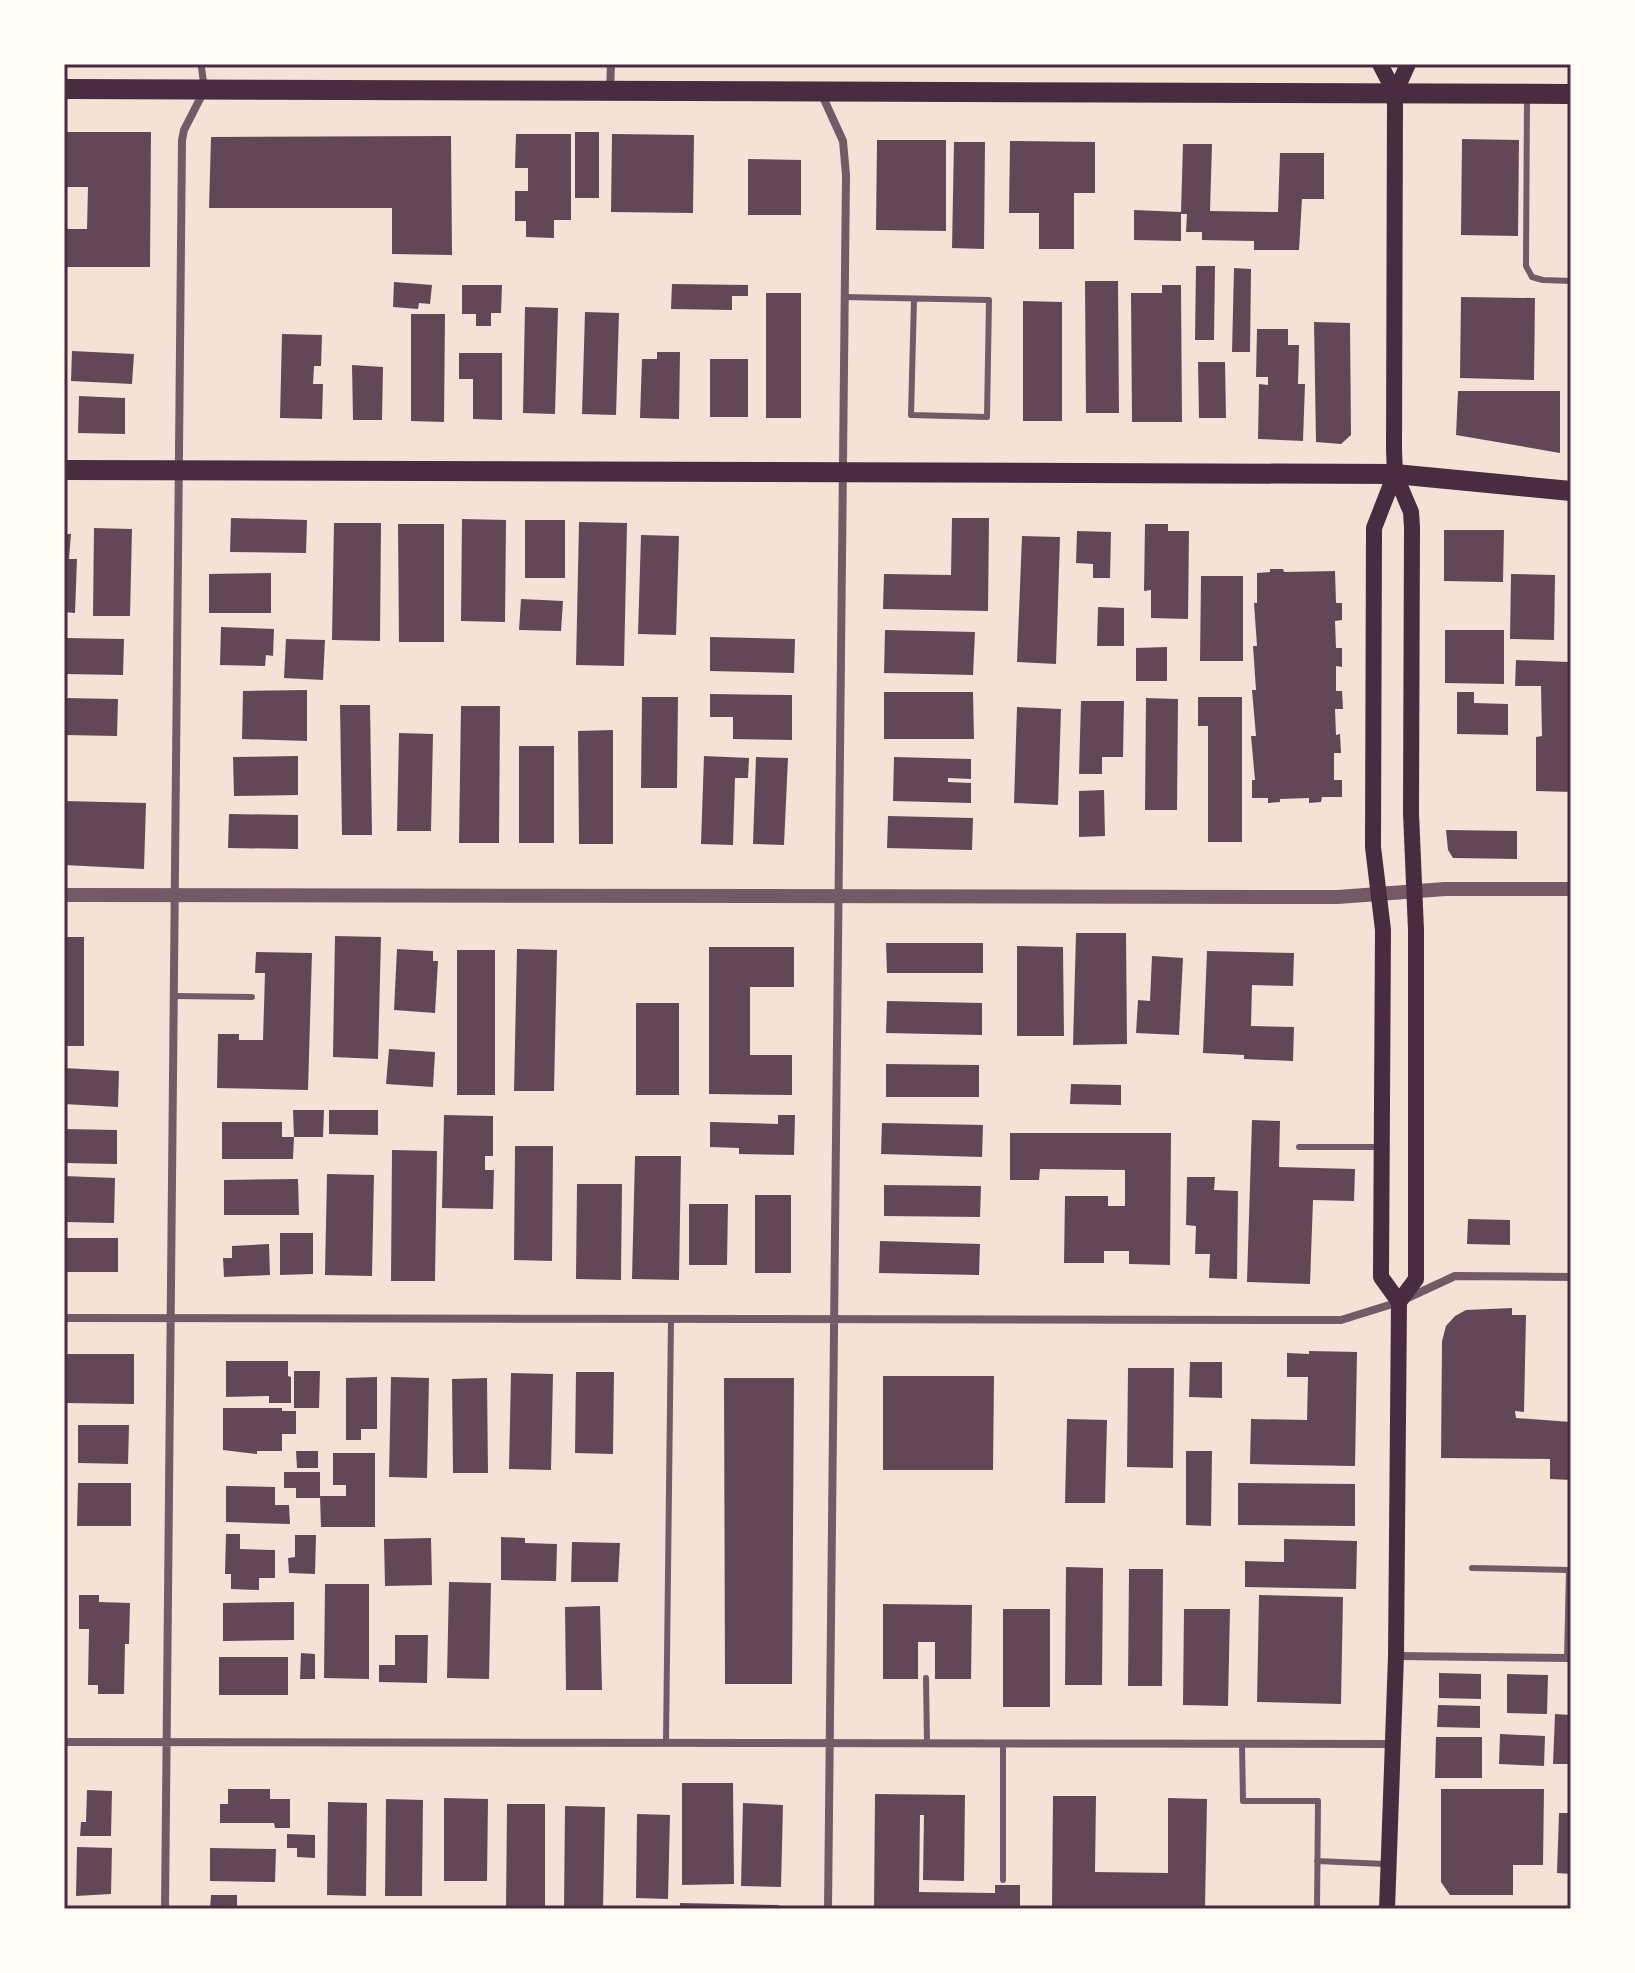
<svg xmlns="http://www.w3.org/2000/svg" width="1635" height="1973" font-family="'IBM Plex Serif',serif">
<style>
.building{fill:#644757}
.lines{fill:none;stroke-linecap:round;stroke-linejoin:round}
.service{stroke:#755966;stroke-width:6}
.pedestrian{stroke:#755966;stroke-width:7}
.minor{stroke:#755966;stroke-width:8}
.tertiary{stroke:#755966;stroke-width:14}
.secondary{stroke:#4a2c40;stroke-width:16}
.primary{stroke:#4a2c40;stroke-width:20}
.neatline{fill:none;stroke:#4a2c40;stroke-width:3}
</style>
<rect width="100%" height="100%" fill="#f7e1d7"/>
<!-- building -->
<path class="building" d="M64,132H151L150,267H64V229H87L88,187H64Z
M575,132H599V198H575Z
M516,134H571V220H554V238L526,237V221H515V191H528V168H515Z
M612,134L694,135L693,213L611,212Z
M451,136L452,255L392,254V208H209L211,137Z
M1462,139L1519,140L1518,236L1461,235Z
M877,140H946V231L876,230Z
M1010,141L1095,142V193H1074V249H1039V213H1009Z
M954,142H985L984,249L952,248Z
M1183,144H1212L1210,211L1278,212L1280,153H1324V199H1302L1299,250H1254V241L1202,240V232H1186L1187,214H1181V241L1134,240V210L1181,212Z
M748,159L801,160V215H748Z
M1196,266H1215L1214,340H1195Z
M1234,268L1251,269L1250,352H1232Z
M1085,281H1118L1119,413H1086Z
M394,282L432,285L430,304L419,303L418,309L393,307Z
M672,284L748,285V296H732V310L671,309Z
M462,285H502L501,313H491V326H476V314H462Z
M1162,285H1181L1182,422H1132L1131,293H1162Z
M766,293H801V418H766Z
M1461,297L1535,298L1534,380L1460,378Z
M1023,301L1062,302V421H1023Z
M525,307L558,308L555,414L523,413Z
M585,312L619,313L616,415L582,414Z
M411,314H445L444,422L411,421Z
M1314,322L1350,323L1351,435L1341,444L1316,442Z
M1257,329H1288V345H1299L1298,384H1305L1303,441L1258,439L1259,384L1268,385V377H1256Z
M282,334L322,335L321,366H314L313,384H323L322,419L280,418Z
M72,351L134,354L132,384L71,381Z
M657,352H680L679,419L640,418L642,359H657Z
M459,353H502V420L473,419V379H459Z
M710,359H748V417H710Z
M1198,362H1225L1226,418H1199Z
M352,365L383,367L382,420H353Z
M1458,391H1560V453L1456,435Z
M79,396L125,398V434L78,433Z
M231,518L307,520L306,553L230,552Z
M952,518H989L988,611L883,609L884,574L951,575Z
M462,519L506,520L505,622L461,621Z
M525,520H565V578H525Z
M579,522L627,523L624,666L576,665Z
M334,523H381L380,641L332,640Z
M398,524H444V642H399Z
M1145,524H1168V531H1189L1188,619L1151,618V590L1144,591Z
M94,528L132,529L130,616H93Z
M1444,530H1504L1503,582L1444,581Z
M1077,531L1111,532L1110,578H1093V564L1076,563Z
M64,534H71L69,559H77L75,613L64,612Z
M641,535L679,536L676,635L638,634Z
M1022,536L1060,537L1056,664L1017,662Z
M1270,569H1283L1284,572L1335,571L1336,603H1342V620L1335,621L1336,648H1342V667L1336,666V691H1342L1343,709H1335L1336,735L1340,734L1341,753H1334V780H1342V797H1322L1321,802L1309,803V798L1280,799V802L1268,803V798H1252V780H1255L1251,736H1256L1252,690H1256L1253,646H1257L1254,603H1257V573L1270,572Z
M271,573V613H209V574Z
M1511,574L1555,575L1554,640L1510,639Z
M1201,576H1243V661H1200Z
M521,599L563,601L561,631L519,630Z
M1098,607L1124,608V646H1097Z
M221,627L274,629L273,656L266,655L265,666L220,665Z
M885,630L975,632L973,675L884,673Z
M1445,630H1504V684L1445,683Z
M710,637L795,639L794,673L710,671Z
M66,638L124,639L123,675L65,674Z
M286,639L325,640L323,680L284,678Z
M1167,647V681H1136V648Z
M1516,660L1569,662L1571,792L1536,791V737L1542,736L1541,686H1515Z
M307,690V741L242,739L243,691Z
M884,692H973L974,739H884Z
M1457,692H1474V703L1508,704V735L1457,734Z
M710,694L792,695V740L733,739V717H710Z
M642,697H678L677,788H641Z
M1198,697H1242V842H1208V726H1198Z
M64,698L118,699L117,736L64,735Z
M1146,698L1178,699L1177,810H1145Z
M1081,701H1124L1123,757H1102V774H1079Z
M340,705H370L372,835H342Z
M461,706H500L499,843H459Z
M1017,707L1061,709L1058,805L1014,803Z
M613,730V844H579L578,731Z
M399,733L433,734L431,831H397Z
M519,746H554V843H519Z
M298,756V795L234,796L233,757Z
M704,756L749,758L748,778H735L733,845L701,844Z
M756,757L788,758L784,845L753,844Z
M894,757L971,759V779L948,778V782L971,783V803L893,801Z
M1104,790L1105,836L1079,837V791Z
M64,801L146,803L144,869L64,865Z
M229,814L298,815V849L228,848Z
M888,816L973,818L972,850L887,848Z
M1446,830L1517,831V859L1453,858L1448,850Z
M1076,933H1126L1127,1044L1073,1045Z
M335,936L381,937L378,1059L333,1057Z
M64,937H84V1046H64Z
M886,943H983V973H887Z
M1017,946L1063,947L1064,1036H1017Z
M709,947H794V987H750V1055H792V1095L709,1094Z
M397,949L433,951V961H438L435,1013L394,1010Z
M517,949L557,950L554,1091H514Z
M457,950H495V1095H457Z
M1207,951L1294,953L1293,986L1252,985L1251,1026L1294,1027L1293,1061L1244,1059V1055L1203,1053Z
M256,952L312,953L308,1090L217,1088L218,1034H239V1040H263L265,973H255Z
M1152,956L1183,958L1179,1035L1136,1033L1138,1000L1150,1001Z
M887,1001L982,1003V1035L886,1033Z
M636,1003H679V1095H636Z
M389,1049L435,1052L433,1087L386,1084Z
M886,1064L979,1065V1097H886Z
M64,1068L119,1071L118,1107L64,1104Z
M1071,1084L1121,1085V1105L1070,1104Z
M293,1110H324L323,1137H294Z
M329,1110H378V1135L329,1134Z
M444,1115L493,1116V1156H485V1170H494L493,1209L442,1208Z
M778,1115H795L794,1155L739,1154V1148L710,1147V1122L778,1124Z
M1252,1120L1280,1121L1279,1167L1355,1169L1354,1201L1313,1200L1310,1284L1247,1282Z
M222,1122H282V1137H294L293,1159H222Z
M882,1123L983,1125L982,1157L881,1154Z
M64,1129L117,1130V1164L64,1163Z
M1010,1133H1171L1170,1265L1129,1264V1251H1104V1263H1064L1065,1196H1108V1206H1125V1170L1040,1169L1039,1180H1010Z
M515,1146H553L552,1261L514,1260Z
M392,1150L437,1151L435,1281H391Z
M635,1156H681L679,1280L632,1279Z
M327,1174L374,1175L372,1276L325,1275Z
M64,1176L115,1178L114,1223L64,1222Z
M1187,1177H1215L1214,1190L1238,1191L1237,1279L1209,1278L1210,1254H1195L1196,1226L1186,1225Z
M298,1179L299,1215H224V1180Z
M577,1184H622L621,1280L576,1279Z
M884,1185L981,1186L980,1217L884,1216Z
M755,1195H791V1273H755Z
M689,1204H728L727,1265H689Z
M1468,1219L1510,1220V1245L1467,1244Z
M280,1233H313V1274L280,1275Z
M64,1238H118V1272H64Z
M880,1241L980,1244L979,1275L879,1273Z
M269,1244L270,1275L224,1277L223,1258H232V1246Z
M1512,1308V1315H1526L1524,1412L1515,1411L1516,1418L1571,1422V1480L1550,1479V1459L1441,1458L1442,1341L1446,1326L1455,1316L1466,1310Z
M1309,1351L1357,1352L1355,1466L1250,1464L1251,1419L1307,1420L1308,1377H1287V1353L1309,1354Z
M64,1354H134V1404L64,1403Z
M226,1361H288V1376L291,1377V1403H269V1396L226,1397Z
M1190,1362H1222V1398L1189,1397Z
M1128,1368H1174L1173,1468L1127,1467Z
M294,1371H320L319,1408H294Z
M576,1372H614L613,1454L575,1453Z
M511,1373L553,1374L551,1470L509,1469Z
M883,1376H994L993,1470H883Z
M377,1377V1429H361V1440H346V1378Z
M391,1377L429,1378L427,1478L389,1477Z
M487,1378L488,1473H453L452,1379Z
M724,1378H794L792,1684H725Z
M223,1408H282V1411H296V1434H282V1451H257V1454L223,1450Z
M1067,1419L1107,1420L1105,1503H1065Z
M78,1425H129L128,1464L78,1463Z
M296,1451H318V1468H297Z
M1186,1451H1212L1211,1526L1186,1525Z
M333,1453H375V1527H321L320,1496H346V1485H333Z
M284,1472H320V1498H296V1488H284Z
M78,1483H131V1526H77Z
M1238,1483L1355,1484V1526L1238,1525Z
M226,1486L275,1487V1505H289L290,1524L226,1522Z
M226,1534H240V1549L275,1550V1578H259V1590L231,1589V1574H225Z
M295,1535H316L315,1574L289,1573L288,1558L295,1557Z
M501,1537L525,1538V1543L557,1544L556,1581L501,1580Z
M431,1538L432,1585L385,1586L384,1539Z
M1284,1539L1357,1541L1356,1589L1245,1587V1561L1284,1562Z
M572,1542L620,1543L618,1582H571Z
M1066,1567L1103,1568L1102,1685H1065Z
M1129,1569H1163L1162,1686H1128Z
M449,1582L491,1583L489,1679L447,1678Z
M325,1584H369V1679L324,1678Z
M79,1595H99V1602L130,1603L129,1644H125L124,1694H98V1685H88L89,1629H79Z
M1259,1595L1343,1597L1341,1704L1257,1702Z
M294,1602V1640L223,1641V1603Z
M883,1604L972,1605L971,1679H935V1642H918V1679H883Z
M600,1606L602,1690H566L565,1607Z
M1003,1609H1050V1707H1003Z
M1184,1609H1230L1228,1706L1183,1705Z
M395,1635H428L427,1683L379,1682V1665H395Z
M301,1653L315,1654V1679H300Z
M219,1657H288V1695H219Z
M1439,1673L1481,1674V1699L1439,1698Z
M1507,1674L1548,1675L1547,1714L1507,1713Z
M1438,1705L1480,1706V1728L1437,1727Z
M1555,1714L1571,1715V1764H1553Z
M1500,1734L1545,1736L1544,1766L1499,1764Z
M1436,1737H1482V1778H1435Z
M682,1783H733L734,1884L682,1885Z
M228,1789H270V1799H290V1828H275L274,1823H220V1804H228Z
M1441,1789H1544L1543,1865H1513V1895H1450L1441,1882Z
M87,1790L112,1791L111,1836H80L81,1822H86Z
M875,1794L965,1795L964,1881L923,1880L924,1815H920L919,1892L995,1893V1885H1020V1909H874Z
M1053,1796H1096L1095,1872L1168,1873V1798L1207,1799L1205,1909H1052Z
M444,1798L488,1799L487,1881H444Z
M386,1799L423,1800L422,1896H385Z
M328,1802L367,1803L366,1896L327,1895Z
M743,1803L783,1805L781,1887L741,1886Z
M507,1804H545V1909H506Z
M565,1806L605,1807L603,1909H564Z
M1559,1813H1571V1874L1557,1873Z
M637,1814L670,1815L668,1899L636,1898Z
M287,1834L315,1835V1858L297,1857V1848H287Z
M77,1847L112,1848L111,1894L76,1896Z
M210,1848L276,1849L275,1882L210,1881Z
M211,1895H237V1909H210Z
M680,1903L779,1905V1909H680Z"/>
<g class="lines">
<!-- service -->
<path class="service" d="M1527,97L1526,266L1532,277L1543,280L1571,281
M844,297L989,300L987,417L911,415L914,299
M173,996L252,997
M1299,1147H1379
M1472,1568L1569,1570L1567,1658
M926,1678L927,1743
M666,1743L671,1319
M1003,1744V1880
M1242,1744L1243,1801H1318L1317,1909
M1317,1861L1385,1864"/>
<!-- pedestrian -->
<path class="pedestrian" d="M201,64L204,86"/>
<!-- minor -->
<path class="minor" d="M610,91L611,64
M822,95L843,141L846,175L828,1909
M64,1318L1341,1320L1399,1302L1455,1276L1571,1277
M1396,1656L1571,1658
M64,1742L1393,1744
M165,1909L182,140L184,130L204,91"/>
<!-- tertiary -->
<path class="tertiary" d="M64,895L1338,897L1445,889H1571"/>
<!-- secondary -->
<path class="secondary" d="M1380,64L1395,93
M1399,1302L1416,1279V930L1411,813L1412,527L1411,512L1395,474L1394,450L1395,93L1408,64
M1387,1909L1396,1656L1399,1302L1381,1277L1383,930L1373,847L1374,528L1395,474"/>
<!-- primary -->
<path class="primary" d="M64,89L1571,94
M64,470L1395,474L1571,491"/>
</g>
<!-- border -->
<rect width="1635" height="1973" fill="none" stroke="#fffaf5" stroke-width="132"/>
<rect x="66" y="66" width="1503" height="1841" class="neatline"/>
</svg>
